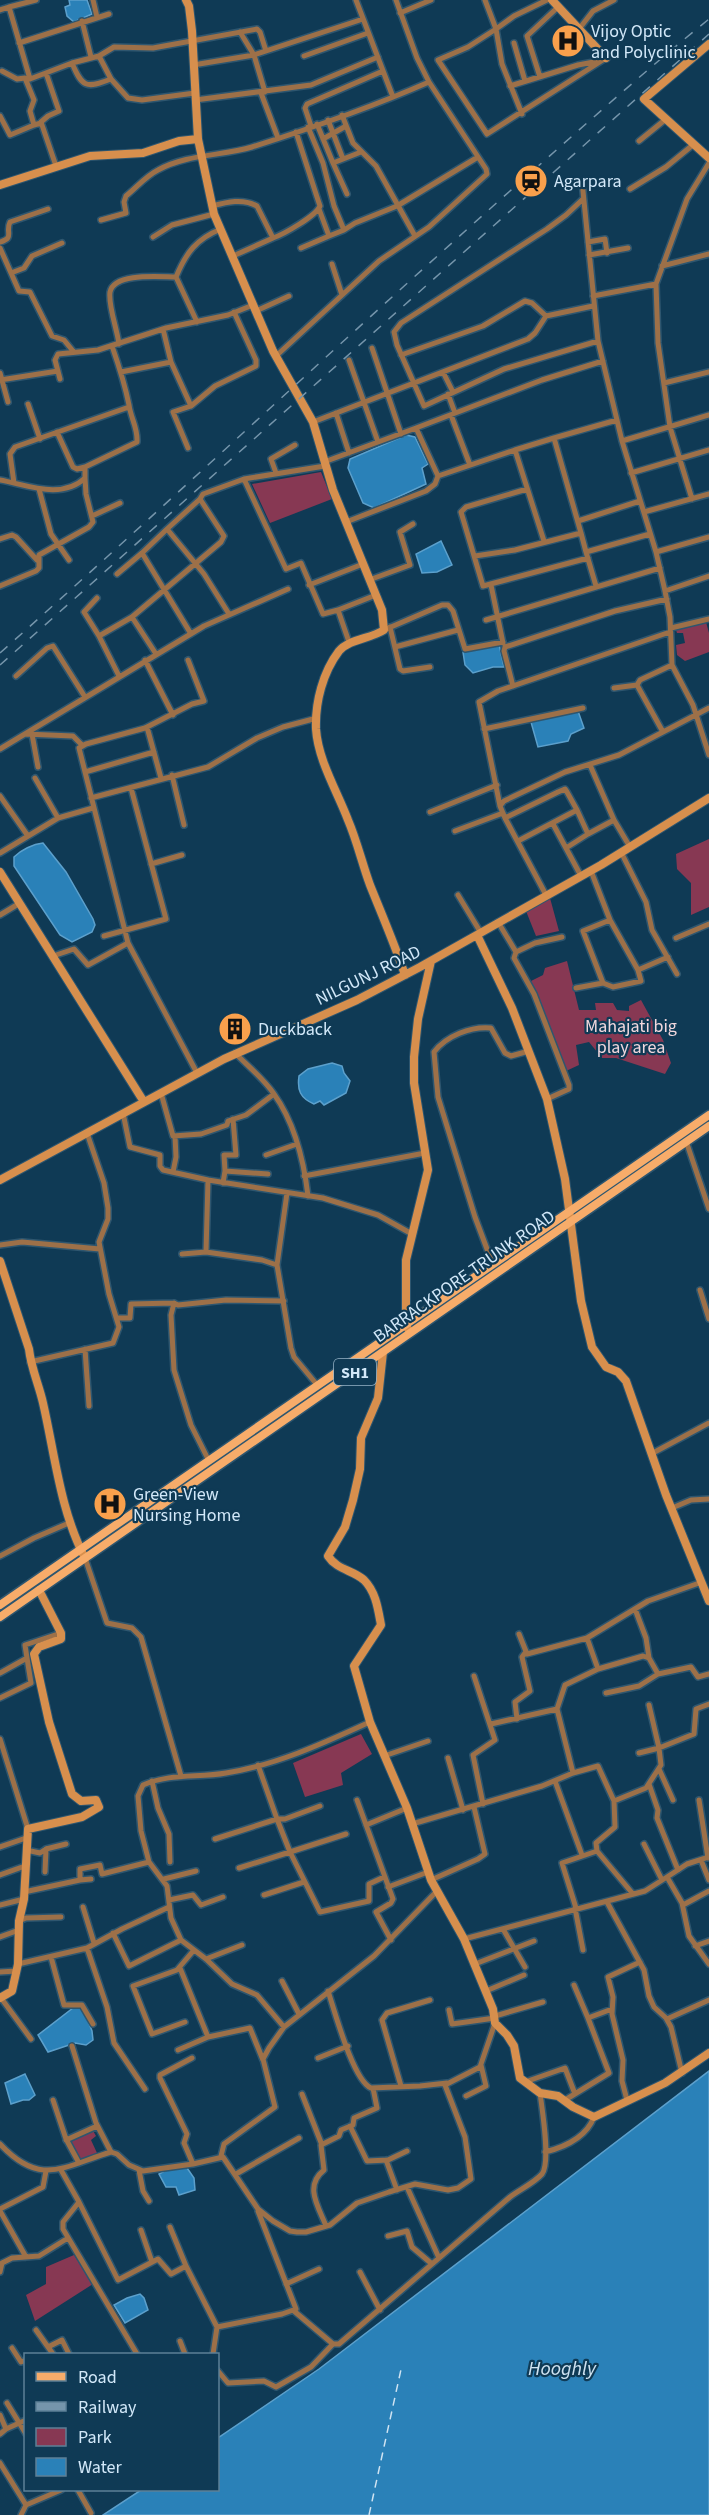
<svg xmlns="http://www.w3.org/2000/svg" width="709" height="2515" font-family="'Source Sans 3',sans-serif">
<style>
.green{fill:#873853}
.water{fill:#2a81b8;stroke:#5ca0cc;stroke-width:1.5}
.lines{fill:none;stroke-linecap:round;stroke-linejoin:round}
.ferry{stroke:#cfe3f2;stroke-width:1.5;stroke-dasharray:8 6;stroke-linecap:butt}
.street-casing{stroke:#2e566f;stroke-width:8}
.secondary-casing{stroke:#2e566f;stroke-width:10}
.primary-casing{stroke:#2e566f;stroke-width:11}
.street{stroke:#9d7048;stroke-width:5}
.secondary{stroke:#d78f4d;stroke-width:8}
.primary{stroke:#f7ac6a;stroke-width:8}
.rail{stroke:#7595ab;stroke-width:1.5;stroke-dasharray:10 10;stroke-linecap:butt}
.labels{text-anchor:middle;stroke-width:4.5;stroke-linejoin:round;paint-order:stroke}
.shield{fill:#0f3a55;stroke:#98b4c8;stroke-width:1.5}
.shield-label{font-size:16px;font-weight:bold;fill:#d2e8f9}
.poi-label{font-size:18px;fill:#d2e8f9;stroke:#0f3a55;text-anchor:start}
.street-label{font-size:18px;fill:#d2e8f9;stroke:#0f3a55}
.park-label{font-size:18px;fill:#f2d8de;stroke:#0f3a55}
.water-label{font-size:20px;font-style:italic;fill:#cfe3f2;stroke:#0f3a55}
</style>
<rect width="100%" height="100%" fill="#0f3a55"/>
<!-- green -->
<path class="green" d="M321,472L332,499L270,523L252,484Z
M706,622L709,633V652L685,661L677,655L676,645L685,643L683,633H677L676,630Z
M709,839V907L691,915V883L677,869L676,854Z
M550,898L559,931L536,936L526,911Z
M567,961L579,1010H596L595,1003H613L617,1010L629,1011V1006L641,1000L663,1040L671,1063L665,1074L616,1058H602L589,1042L576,1045L579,1065L566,1071L531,981L543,975L545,968Z
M361,1734L372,1754L341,1773L343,1785L305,1797L293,1763Z
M92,2129L96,2136L91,2140L97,2153L79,2160L67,2140Z
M74,2255L93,2284L35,2321L26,2295L46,2284V2267Z"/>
<!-- water -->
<path class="water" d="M69,0H87L92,14L74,22L67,16L65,7L70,5Z
M406,435L415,437L428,464L422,468L426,484L374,508L363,503L348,468L350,459Z
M441,541L452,565L437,572L422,573L416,554Z
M499,644L504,667H493L473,673L465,665L463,652Z
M578,711L584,728L571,734L568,741L538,747L531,722Z
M43,843L66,872L93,919L95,925L92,932L72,942L60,935L14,866V857C21,850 33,844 43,843Z
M332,1063L342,1066L344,1073L350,1081L346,1093L324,1105L320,1101L314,1104C300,1098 297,1090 299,1076L308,1069Z
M73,2008H83L92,2031L93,2040L86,2045L75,2043L48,2052L38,2035Z
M709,2071V2515H103L141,2490H218V2438L319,2369Z
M25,2074L35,2095L29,2100H23L11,2104L5,2083Z
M185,2165L194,2178L195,2190L179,2195L176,2187H166L159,2174L172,2167Z
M140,2294L144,2298L148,2310L125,2323L114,2305L127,2298Z"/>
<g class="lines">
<!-- ferry -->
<path class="ferry" d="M369,2515L402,2365"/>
<defs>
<path id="street" d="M93,0L97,17
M356,0L393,97
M485,0L496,29L514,16L547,0
M9,7L36,0
M0,10L9,7L30,79L72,63L99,56L111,79L128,98L142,100L195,93
M400,13L431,0
M82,21L91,57
M579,29L593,11L614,0
M240,32L254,55L265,92
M19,43L109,14
M514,43L525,81
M99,56L114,47L153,48L257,29L260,32L266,51
M304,56L368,33
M72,63C82,87 86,89 111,79
M193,65L254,55L363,19
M2,71L17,79L25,78L34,100L30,111L34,125L41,123
M46,73L59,111L48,116L41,122L56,166
M540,77L527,36L558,7
M510,86L578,65L599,61
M261,93L278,138
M195,100L311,85L378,57
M522,114L502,64L496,29L468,47L438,60L487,134L606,58
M342,115L353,143L376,166L415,236
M0,116L10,135L34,125
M328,120L343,159
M317,124L333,163
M311,126L305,108L307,104L383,71
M308,127L323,163L334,206L344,230L355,223L397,206L478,157
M323,139L346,126
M639,141L666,119
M582,181L598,341L622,441L656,552L665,591L670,617L672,665L693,705L709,755
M630,189L666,167L694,144
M347,194L333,163L361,152
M583,199L566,215L547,229L401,323L394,332L397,345L424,406L504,369L598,341
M212,206C227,202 243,198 257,206L273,238C284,234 316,216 320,206L317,197L296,132
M319,209L329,236L344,230
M101,220L126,213L124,202L126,196C137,187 146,176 158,170C187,154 222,156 252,147C312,128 372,107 429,82
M153,237L172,225L214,214
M0,242C15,238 5,232 10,222L48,209
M588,242L605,239L607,253
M0,248L19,291L30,292L52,336L64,340L73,351
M301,248L329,236
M589,255L628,248
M233,256L273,238
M332,264L342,295
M662,266L709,254
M11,273L24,268L32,256L62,243
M176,277C186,253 196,239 221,229
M593,296L656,284
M256,311L289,296
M163,329L171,362L191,406L173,412L188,448
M119,344C117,329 108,305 110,292C114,272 161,277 176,277L197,322
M372,348L401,434
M401,355L483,326L525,301L532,303L546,316
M276,356L379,261L429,227L487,174L486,169L429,82L417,58L396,0
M349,360L378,442
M121,372L171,362
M443,372L453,392
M0,373L8,402
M60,379L55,360L58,354L98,350L166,328L228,315L253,305
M0,380L58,371
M664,383L709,372
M448,394L455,413
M28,404L40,439
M191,406L215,386L256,366V360L234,312
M336,413L349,453
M451,415L470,465
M313,422L528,339L535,333L546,316L593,306
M416,428L542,380L603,361
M57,432L73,467L77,469L85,467
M622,441L709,415
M324,462L416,428L438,476
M276,473L271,459L295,445
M631,473L709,450
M244,479L325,466
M0,480C27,485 62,500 85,478V467L137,442C138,428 131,419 129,405C125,385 119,366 112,346
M14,483L10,454L15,447L129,407
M39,489L51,534L69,560
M527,489L466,507L461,512L483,586L588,558
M692,499L670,427L658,343L656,284L687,199L709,163
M644,512L709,494
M92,516L120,503
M578,521L640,501
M346,522L426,491L435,484L438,476L515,450
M167,529L200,499
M581,533L554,438L617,420
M0,539L12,535L16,537L37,560
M544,541L515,450L554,438
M656,552L709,537
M142,553L191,634
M475,556L515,550L581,533L586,552
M117,574L142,553L167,529L204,574L229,614
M369,580L410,565L400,532L413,524
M309,585L363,564
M491,585L503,643
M0,586L36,571L39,568V555L89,527L93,522L86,494L85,478
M596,586L586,552L650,534
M665,591L709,576
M97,598L84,612L99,636
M338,610L349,642
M132,617L156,654
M486,620L660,568
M390,627L400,669L403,671L430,667
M671,628L709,619
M384,630L442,605H448L453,611L465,649L503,642
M395,647L458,630
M145,660L173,715
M188,660L204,701L192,704L145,728L86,744L79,748L128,943L197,1073
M16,676L47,648L53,646L85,697
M119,676L99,636L132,617L221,542L224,536L200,499L203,494L244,479L286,569L301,563L323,614L338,610L376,595
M513,686L504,651L505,647L615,611L667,599
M614,688L637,685
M147,727L161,778
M484,729L583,708
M663,732L637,685L640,680L672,665
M25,734L73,736L82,745
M32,734L38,767
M0,749L204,626L288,589
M85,772L154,752
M172,775L184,825
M35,778L58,818
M0,796L28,836
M91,798L208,767L257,738L283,727L317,718
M500,806L479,702L498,691L670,632
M430,812L497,785
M505,818L558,792L565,789L567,792L577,810L518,841
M614,820L630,847
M553,824L581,876
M455,831L503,813
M588,834L614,820L590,765
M566,848L588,834L577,810
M621,852L646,902L652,930L677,974
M0,853L58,818L93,808
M151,864L182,855
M591,871L610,920L638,970L641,981L613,987L603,983L583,931L610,920
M458,895L481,933
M546,895L505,818L500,806L504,801L565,772L619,755L709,708
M0,915L20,903
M498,922L516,952
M104,936L166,919L131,788
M676,938L709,924
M53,956L74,949L88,965L128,943
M638,970L668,957
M576,988L603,983
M235,1053C248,1066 264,1079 274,1094C294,1122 304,1162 308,1196
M161,1093L173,1136L201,1134L227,1125L228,1121L246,1115L274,1094
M547,1099L569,1089V1085L534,994L514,958L516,952L535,943L562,937
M123,1113L130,1147L160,1155V1166L163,1170L208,1180
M686,1141L709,1209
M266,1155L297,1144
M225,1171L224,1155H236L233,1119
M173,1172L176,1157L175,1136
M304,1176L425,1153
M223,1183L225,1171L268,1174
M0,1245L22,1242L100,1249
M182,1254L206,1252
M277,1265L287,1193
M493,1265L475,1217L438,1097L434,1052C446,1036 471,1026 491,1028L505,1053L511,1056L529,1051
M700,1290L709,1319
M117,1318H130L131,1304L174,1303
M85,1349L89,1406
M30,1362L113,1343L119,1327L109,1294L99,1242L108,1219V1208L104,1183L87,1133
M318,1386L294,1357L291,1348L277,1265L262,1260L206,1252L208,1180L323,1198L378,1215L412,1234
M651,1454L709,1423
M209,1461L191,1425L174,1370L171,1315L174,1303L178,1305L226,1300L284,1301
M672,1508L691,1500L709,1499
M0,1556L34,1538L69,1523
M85,1558L107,1623L132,1628L141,1637L181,1776
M635,1609L646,1638L649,1658
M519,1634L527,1654L587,1638
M598,1669L587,1638L648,1601L702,1582
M0,1673L27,1658L25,1645L61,1633
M474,1676L495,1740L473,1755L483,1804
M606,1693L639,1686L658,1674
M0,1698L31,1683L27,1658
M517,1719L515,1702L530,1691L522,1657L525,1653
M491,1724L557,1709
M0,1739L28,1829
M639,1753L659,1748L649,1705
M384,1756L428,1741
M448,1758L463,1810
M258,1765L277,1819H285L320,1806
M659,1769L673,1800
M152,1781L158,1808L169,1834L170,1862
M555,1781L582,1855
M649,1784L658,1810L657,1818L678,1870
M357,1800L393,1899L391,1903L376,1912L391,1940
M699,1800L708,1858
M614,1801L598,1766L573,1773L557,1709L565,1685L598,1669L643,1656L649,1658L658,1674L691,1667L698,1677L709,1674
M412,1824L542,1786L573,1773
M366,1825L407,1808
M215,1839L277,1819L290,1852L346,1834
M644,1844L662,1880
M0,1847L26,1838
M46,1849L66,1844
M26,1850L40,1853L46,1849L45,1872
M709,1857L687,1864L667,1877L682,1903L689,1936L709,1964
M701,1860L709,1880
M239,1868L290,1852L320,1912L369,1901V1884L384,1877
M0,1875L25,1866
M164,1879L196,1871
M80,1880L91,1879
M431,1880L478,1859L485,1854L474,1807
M388,1887L428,1872
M24,1892L80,1880V1869L100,1865L102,1874L149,1862
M633,1894L597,1851L596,1843L615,1827L614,1801L646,1788L661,1765L659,1748L694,1734L696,1709L709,1704
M264,1895L304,1882
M169,1900L193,1895L201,1905L223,1897
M607,1902L644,1970L649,1996L654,2007L666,2018L671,2027L682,2073
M0,1905L24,1899
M683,1905L709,1891
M83,1907L94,1943
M575,1908L583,1950
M576,1908L562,1863L597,1851
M19,1921L26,1918L61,1917
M503,1929L525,1967
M113,1933L129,1966L181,1940
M0,1937L19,1930
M464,1939L645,1891L667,1877
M695,1946L709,1941
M87,1948L107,2007L114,2043L145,2089
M51,1957L64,2005H82L93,2024
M206,1959L242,1945
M18,1964L87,1948L122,1929L169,1907
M475,1964L534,1941
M180,1968L208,2037L250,2028L263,2060
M0,1972L16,1971
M282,1981L299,2014
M574,1985L588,2018
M328,1991C335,2012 353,2080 371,2088L420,2086L447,2083
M486,1991L524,1975
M1,1998L31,2039
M449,2010L452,2024L495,2018
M495,2016L543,2002
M667,2019L709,2000
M185,2022L152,2034L133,1986L177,1970L194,1950
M284,2027L257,1995L232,1984L206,1959L181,1940L171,1918L167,1886L149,1862L141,1831L138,1796L143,1785C170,1773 198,1778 226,1773C277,1765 324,1743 370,1722
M72,2046L96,2123L111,2152
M178,2050L208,2037
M192,2058L160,2075V2078L187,2134L184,2143L193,2164
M318,2058L348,2046
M525,2082L565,2068L575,2094
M401,2086L382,2020L387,2013L430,2000
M302,2094L322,2145
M466,2096L486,2086L481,2065
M53,2100L66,2139L79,2163
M565,2100L609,2073L588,2018L612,2009
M627,2100L622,2081L623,2060L612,2014L613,1997L608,1977L640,1962
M350,2126L367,2161L388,2160L407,2151
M66,2140L97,2126
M0,2144C41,2188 64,2166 111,2152L117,2154L129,2165L143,2171L193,2164L223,2157L258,2209L273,2221L290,2231L297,2232H306L330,2225L357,2203L389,2192L415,2184L448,2190L458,2188L471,2179L465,2137L445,2085L480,2067L495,2023
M545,2152C565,2147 586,2138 594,2117
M221,2156L224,2144L275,2107L263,2059L269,2048L284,2027L374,1956L437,1891
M386,2160L397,2190
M61,2170L79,2202L63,2222V2229L137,2354
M139,2170L143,2191L149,2201
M236,2174L299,2138
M407,2187L439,2258
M79,2202L118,2280L158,2259L171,2274L186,2266L217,2327
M0,2209L43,2187L46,2171
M0,2211L26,2257
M326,2226C318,2206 304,2186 324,2170L321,2145L339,2136L341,2130L353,2125L354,2118L377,2108L373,2088
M170,2227L186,2266
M141,2230L152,2262
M388,2236L407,2231L412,2247L432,2264
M0,2272L2,2263L12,2258L39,2256L68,2238
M360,2272L380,2310
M286,2284L319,2269
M294,2311L333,2344H339L510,2197C519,2190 534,2183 542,2174C551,2162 542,2109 540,2093
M36,2330L53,2354
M180,2341L185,2354
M48,2347L62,2340L69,2354
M12,2348L21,2362L26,2360
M213,2354L217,2327L282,2314L296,2309L258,2211
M218,2371L228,2383L264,2381L276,2387L311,2367L333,2344
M7,2403L26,2434
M0,2415L6,2429L0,2434
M6,2429L26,2420
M0,2463L26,2505L21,2515
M78,2490L91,2513
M26,2505L61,2490"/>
<path id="secondary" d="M186,0L189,6L192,31L198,139L214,214L273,351L313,422L333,490L382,610L384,630C370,639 349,639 339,651C323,672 315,702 316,729C318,760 337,791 348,820C357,841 362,863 370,885C382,915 395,945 405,975
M552,0L606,58
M709,44L644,99L709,158
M0,185L90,156L143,153L179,141L198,139
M0,872L144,1102
M477,935L512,1008L547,1099L565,1179L581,1301L592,1347L606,1367L618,1372L626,1381L666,1495L709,1601
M0,1180L224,1059L357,1000L420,967L601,865L709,798
M0,1261L29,1349C31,1368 39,1385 43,1403C55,1455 60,1510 85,1558
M408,1329L406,1325V1260L428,1170L414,1083V1057L418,1019L431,961
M383,1352L378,1398L361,1438L360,1469L353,1500L345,1527L328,1556C337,1570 353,1570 364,1580C376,1592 378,1609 381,1625L354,1666L370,1722L407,1808L431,1880L464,1939L493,2009L495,2023L507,2035L514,2046L520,2078L540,2093L558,2096L573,2107L594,2117L665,2083L709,2053
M0,1998L12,1991L18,1964L19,1921L24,1899L28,1829L82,1817L99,1807L96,1800L81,1801L72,1794L49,1722L34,1654L39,1647L61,1639V1633L39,1590"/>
<path id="primary" d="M0,1605L709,1115
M0,1617L709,1126"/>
</defs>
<!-- street casing -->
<use href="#street" class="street-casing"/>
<!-- secondary casing -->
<use href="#secondary" class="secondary-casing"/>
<!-- primary casing -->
<use href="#primary" class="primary-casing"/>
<!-- street -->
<use href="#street" class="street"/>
<!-- secondary -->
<use href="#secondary" class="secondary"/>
<!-- primary -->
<use href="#primary" class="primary"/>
<!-- rail -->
<path class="rail" d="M0,653C172,500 339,343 510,191C576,133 641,74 709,19
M0,665L709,34"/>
</g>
<!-- icons -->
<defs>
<symbol id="hospital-disc" viewBox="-11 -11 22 22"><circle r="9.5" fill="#f9a04c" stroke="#0f3a55"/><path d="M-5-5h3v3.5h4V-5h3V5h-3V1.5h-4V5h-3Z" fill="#111"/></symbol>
<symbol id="station-disc" viewBox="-11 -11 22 22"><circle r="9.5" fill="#f9a04c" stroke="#0f3a55"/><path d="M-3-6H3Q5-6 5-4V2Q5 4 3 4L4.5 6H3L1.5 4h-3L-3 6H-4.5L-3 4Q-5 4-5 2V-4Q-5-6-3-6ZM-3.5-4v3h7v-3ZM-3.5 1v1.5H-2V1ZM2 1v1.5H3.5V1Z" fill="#111"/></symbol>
<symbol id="building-disc" viewBox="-11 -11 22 22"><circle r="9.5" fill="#f9a04c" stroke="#0f3a55"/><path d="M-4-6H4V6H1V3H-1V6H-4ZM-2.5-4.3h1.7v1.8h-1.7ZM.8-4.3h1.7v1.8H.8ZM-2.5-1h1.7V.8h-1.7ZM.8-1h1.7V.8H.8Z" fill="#111"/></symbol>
</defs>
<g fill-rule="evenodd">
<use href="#hospital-disc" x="549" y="22" width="38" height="38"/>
<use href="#station-disc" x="512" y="162" width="38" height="38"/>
<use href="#building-disc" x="216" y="1010" width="38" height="38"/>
<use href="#hospital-disc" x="91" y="1485" width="38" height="38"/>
</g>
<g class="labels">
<!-- shield labels -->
<rect class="shield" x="334" y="1359" width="42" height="26" rx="4.5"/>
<g class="shield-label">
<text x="355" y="1378">SH1</text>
</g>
<!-- poi labels -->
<g class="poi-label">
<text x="591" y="37">Vijoy Optic<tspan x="591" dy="21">and Polyclinic</tspan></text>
<text x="554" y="187">Agarpara</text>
<text x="258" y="1035">Duckback</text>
<text x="133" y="1500">Green-View<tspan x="133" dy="21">Nursing Home</tspan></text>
</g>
<!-- street labels -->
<g class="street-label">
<text transform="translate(368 975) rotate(-26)" y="6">NILGUNJ ROAD</text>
<text transform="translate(464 1276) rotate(-35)" y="6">BARRACKPORE TRUNK ROAD</text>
</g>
<!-- park labels -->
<g class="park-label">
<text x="631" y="1032">Mahajati big<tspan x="631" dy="21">play area</tspan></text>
</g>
<!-- water labels -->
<g class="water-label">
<text x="562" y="2375">Hooghly</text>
</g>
</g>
<!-- legend -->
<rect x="24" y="2353" width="195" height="138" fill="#0f3a55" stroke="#5d8097" stroke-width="1.5"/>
<rect x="36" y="2372" width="30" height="9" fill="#f7ac6a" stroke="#5d8097" stroke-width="1.5"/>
<text x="78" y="2383" font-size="18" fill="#d2e8f9">Road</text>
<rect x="36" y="2402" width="30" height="9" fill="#7595ab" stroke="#5d8097" stroke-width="1.5"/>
<text x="78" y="2413" font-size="18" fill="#d2e8f9">Railway</text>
<rect x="36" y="2428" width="30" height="18" fill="#873853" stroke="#5d8097" stroke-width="1.5"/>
<text x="78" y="2443" font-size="18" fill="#d2e8f9">Park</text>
<rect x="36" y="2458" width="30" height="18" fill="#2a81b8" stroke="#5d8097" stroke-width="1.5"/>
<text x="78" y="2473" font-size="18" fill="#d2e8f9">Water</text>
</svg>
